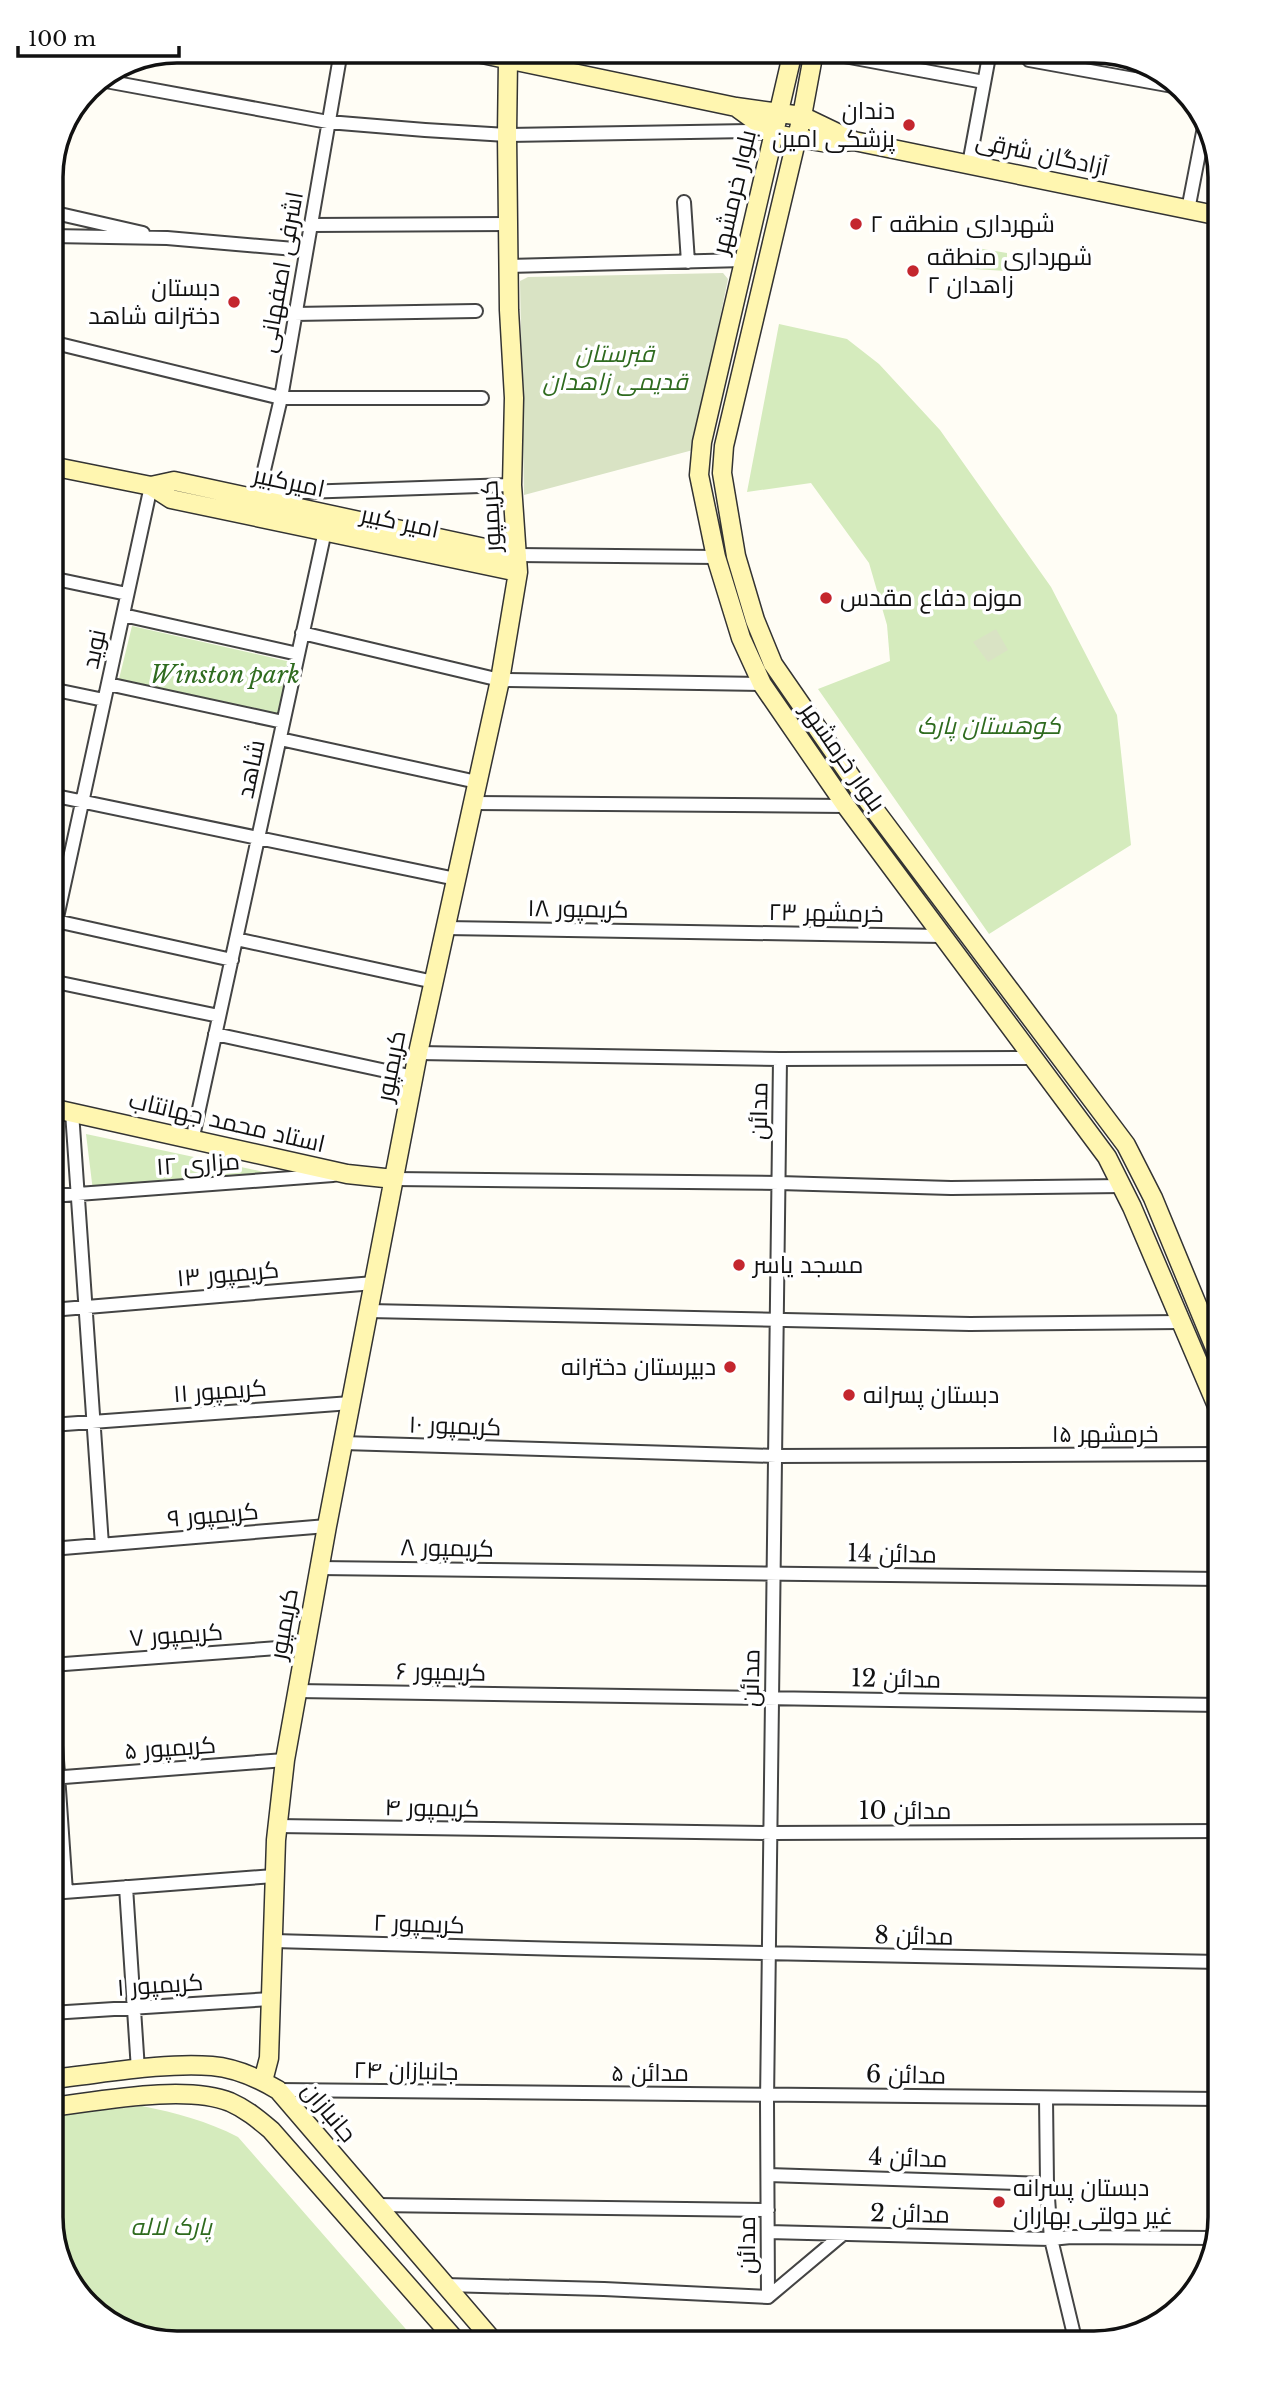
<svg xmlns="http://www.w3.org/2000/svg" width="1271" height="2394" font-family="'Libre Baskerville',Cairo,serif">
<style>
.green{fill:#d5ebbd}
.cemetery{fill:#d9e3c4}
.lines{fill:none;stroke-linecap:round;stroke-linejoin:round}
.street-casing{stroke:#444;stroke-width:16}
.secondary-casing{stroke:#333;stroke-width:21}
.street{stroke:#fff;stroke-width:12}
.secondary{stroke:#fff6b0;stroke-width:18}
.poi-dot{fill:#c4262e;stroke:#fff;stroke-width:2.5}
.labels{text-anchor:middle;stroke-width:7;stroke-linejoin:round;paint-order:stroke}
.poi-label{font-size:24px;fill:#111;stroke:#fff;text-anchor:start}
.street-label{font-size:24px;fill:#111;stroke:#fff}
.park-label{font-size:24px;font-style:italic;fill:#2f6b1f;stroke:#fff}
.rim{fill:none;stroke:#111;stroke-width:3.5}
</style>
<rect width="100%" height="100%" fill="#fffdf5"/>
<!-- green -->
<path class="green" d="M977,248L1007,253V271L973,269L970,258Z
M779,324L847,339L879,364L940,430L1051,587L1117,715L1131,845L989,934L818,689L890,661L887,625L869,563L811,483L747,492Z
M132,626L291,662L279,715L119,679Z
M86,1134L269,1173L93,1191Z
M142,2106C177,2113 207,2121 238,2137L418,2343H170L107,2322L61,2265L51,2216V2115Z"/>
<!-- cemetery -->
<path class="cemetery" d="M723,273L728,279L693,450L524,495L520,281L528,277Z
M996,629L1008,650L988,662L973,642Z"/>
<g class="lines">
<defs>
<path id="street" d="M817,51L984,82
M1029,60L1178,87
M100,80L328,122L425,130L507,135L750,131L770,134
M969,164L990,51
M684,202L688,262
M1188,210L1205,122
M51,212L143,233
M310,225L508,224
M51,236L167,238L306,250
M508,266L744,260
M294,314L476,311
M51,342L281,398H482
M257,500L281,398L341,51
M258,500L273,493L512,485
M517,555L716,557
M51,578L127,594
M123,615L298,654
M302,633L500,680L762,684
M108,684L283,722
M51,689L104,700
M280,739L477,782
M51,795L456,879
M473,803L846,806
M56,921L232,960
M445,928L942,936
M236,939L434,982
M51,945L151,486
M51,981L219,1016
M215,1034L414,1077
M418,1053L780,1059L1033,1058
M72,1112L102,1545
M192,1141L325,531
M394,1179L779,1183L951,1188L1123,1186
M51,1196L333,1175
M51,1310L374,1283
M369,1311L970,1324L1181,1322
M1207,1330L1220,1323
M51,1425L351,1403
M343,1443L776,1456L1220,1454
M51,1549L327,1526
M319,1568L1220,1579
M51,1665L305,1646
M51,1672L66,1892
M297,1691L1220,1705
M51,1778L285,1760
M277,1826L771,1833L1220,1831
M126,1887L138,2070
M51,1893L274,1876
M274,1941L564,1949L1220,1962
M51,2013L271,1999
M278,2090L1220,2099
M1046,2098L1047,2184L1051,2239L1076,2343
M768,2175L1047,2184
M376,2205L768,2210
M768,2232L1051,2239L1071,2237L1214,2238
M445,2285L604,2289L768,2297
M768,2297L767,2102L780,1059
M768,2297L843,2234"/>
<path id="secondary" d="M468,51L736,107L802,116L854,141L828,143L773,134L736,107
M793,51L702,442L699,475L716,557L741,638L762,684L846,806L1107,1157L1132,1207L1220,1413
M814,51L802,116L724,446L722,473L736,556L755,620L773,664L865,797L1126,1145L1153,1198L1220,1360
M854,141L1220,216
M51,466L151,486L174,481L517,555
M151,486L171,499L518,572
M51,1108L347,1174L394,1179
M51,2079C101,2074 163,2062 212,2066C236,2068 258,2078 278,2090L495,2343
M263,2081L269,2058L276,1840L285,1760L327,1526L418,1053L500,680L518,572L512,485L514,398L509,310L507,135L508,59
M51,2107C100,2101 186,2084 230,2102C246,2109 258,2119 271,2130L458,2343"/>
</defs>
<!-- street casing -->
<use href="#street" class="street-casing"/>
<!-- secondary casing -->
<use href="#secondary" class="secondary-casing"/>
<!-- street -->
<use href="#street" class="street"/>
<!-- secondary -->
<use href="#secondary" class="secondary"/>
</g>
<!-- markers -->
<g class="poi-dot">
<circle cx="909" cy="125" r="7"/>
<circle cx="856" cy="224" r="7"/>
<circle cx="913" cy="271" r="7"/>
<circle cx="234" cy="302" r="7"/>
<circle cx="826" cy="598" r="7"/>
<circle cx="739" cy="1265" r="7"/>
<circle cx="730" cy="1367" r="7"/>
<circle cx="849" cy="1395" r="7"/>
<circle cx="999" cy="2202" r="7"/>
</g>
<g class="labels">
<!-- poi labels -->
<g class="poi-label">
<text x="895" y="119" text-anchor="end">دندان<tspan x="895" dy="28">پزشکی امین</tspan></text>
<text x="870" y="232">شهرداری منطقه ۲</text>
<text x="927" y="265">شهرداری منطقه<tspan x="927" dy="28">۲ زاهدان</tspan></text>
<text x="220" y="296" text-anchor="end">دبستان<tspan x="220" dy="28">دخترانه شاهد</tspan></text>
<text x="840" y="606">موزه دفاع مقدس</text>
<text x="753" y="1273">مسجد یاسر</text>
<text x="716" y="1375" text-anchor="end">دبیرستان دخترانه</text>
<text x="863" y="1403">دبستان پسرانه</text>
<text x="1013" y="2196">دبستان پسرانه<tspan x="1013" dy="28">غیر دولتی بهاران</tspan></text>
</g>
<!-- street labels -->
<g class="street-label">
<text transform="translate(1042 154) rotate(12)" y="8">آزادگان شرقی</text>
<text transform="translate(734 192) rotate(-77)" y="8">بلوار خرمشهر</text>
<text transform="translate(281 272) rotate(-80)" y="8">اشرفی اصفهانی</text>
<text transform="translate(289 482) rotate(12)" y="8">امیرکبیر</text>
<text transform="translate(491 516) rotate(-93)" y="8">کریمپور</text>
<text transform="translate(400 522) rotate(12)" y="8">امیر کبیر</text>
<text transform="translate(94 649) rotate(-78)" y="8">نوید</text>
<text transform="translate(843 757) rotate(55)" y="8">بلوار خرمشهر</text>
<text transform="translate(251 769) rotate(-78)" y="8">شاهد</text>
<text transform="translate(578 909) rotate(1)" y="8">کریمپور ۱۸</text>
<text transform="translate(826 913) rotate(1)" y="8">خرمشهر ۲۳</text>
<text transform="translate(391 1066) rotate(-79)" y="8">کریمپور</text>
<text transform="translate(759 1111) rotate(-89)" y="8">مدائن</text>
<text transform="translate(227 1122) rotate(13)" y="8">استاد محمد جهانتاب</text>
<text transform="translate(198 1164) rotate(-4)" y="8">مزاری ۱۲</text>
<text transform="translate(228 1274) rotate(-5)" y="8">کریمپور ۱۳</text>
<text transform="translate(220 1391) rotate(-4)" y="8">کریمپور ۱۱</text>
<text transform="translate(455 1426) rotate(2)" y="8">کریمپور ۱۰</text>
<text x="1105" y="1442">خرمشهر ۱۵</text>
<text transform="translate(213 1515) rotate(-5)" y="8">کریمپور ۹</text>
<text transform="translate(447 1548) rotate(1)" y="8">کریمپور ۸</text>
<text transform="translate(892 1554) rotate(1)" y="8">مدائن 14</text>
<text transform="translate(284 1624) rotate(-80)" y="8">کریمپور</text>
<text transform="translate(176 1635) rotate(-4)" y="8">کریمپور ۷</text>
<text transform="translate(441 1672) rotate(1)" y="8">کریمپور ۶</text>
<text transform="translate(751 1678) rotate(-89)" y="8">مدائن</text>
<text transform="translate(896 1679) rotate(1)" y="8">مدائن 12</text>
<text transform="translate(170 1748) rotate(-4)" y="8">کریمپور ۵</text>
<text transform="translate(432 1808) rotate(1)" y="8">کریمپور ۴</text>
<text x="905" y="1819">مدائن 10</text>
<text transform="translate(419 1924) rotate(2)" y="8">کریمپور ۲</text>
<text transform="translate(914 1936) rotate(1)" y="8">مدائن 8</text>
<text transform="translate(160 1985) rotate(-4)" y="8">کریمپور ۱</text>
<text transform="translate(406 2071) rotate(1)" y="8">جانبازان ۲۴</text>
<text x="650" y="2081">مدائن ۵</text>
<text transform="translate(906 2075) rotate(1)" y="8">مدائن 6</text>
<text transform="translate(329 2112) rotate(50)" y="8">جانبازان</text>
<text transform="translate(908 2158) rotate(2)" y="8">مدائن 4</text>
<text transform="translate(910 2214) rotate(1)" y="8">مدائن 2</text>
<text transform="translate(747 2245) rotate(-90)" y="8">مدائن</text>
</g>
<!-- park labels -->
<g class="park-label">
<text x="615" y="362">قبرستان<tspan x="615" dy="28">قدیمی زاهدان</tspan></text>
<text x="225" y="683">Winston park</text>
<text x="989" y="734">کوهستان پارک</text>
<text x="171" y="2235">پارک لاله</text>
</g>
</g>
<!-- crop -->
<path d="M0 0H1271V2394H0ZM177 63H1094A114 114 0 0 1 1208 177V2217A114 114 0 0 1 1094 2331H177A114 114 0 0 1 63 2217V177A114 114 0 0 1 177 63Z" fill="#fff" fill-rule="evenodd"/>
<path class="rim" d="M177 63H1094A114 114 0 0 1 1208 177V2217A114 114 0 0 1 1094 2331H177A114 114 0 0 1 63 2217V177A114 114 0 0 1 177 63Z"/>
<!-- scale -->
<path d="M18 46v10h161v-10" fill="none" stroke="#111111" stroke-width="3.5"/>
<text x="28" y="46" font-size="21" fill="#111111" stroke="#ffffff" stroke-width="5" paint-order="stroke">100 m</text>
</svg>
